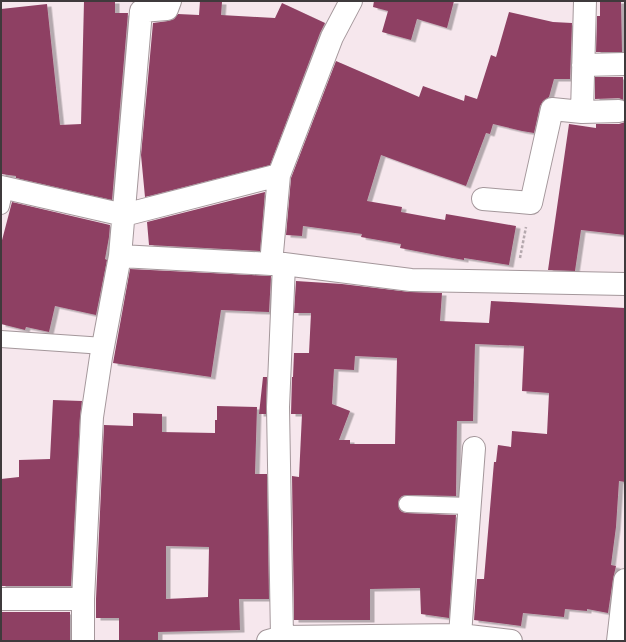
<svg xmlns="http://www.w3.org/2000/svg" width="626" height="642" font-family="Raleway,sans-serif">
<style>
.building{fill:#8e4164;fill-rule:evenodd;filter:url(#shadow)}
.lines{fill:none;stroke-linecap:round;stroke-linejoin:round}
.lane-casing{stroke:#a4979b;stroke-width:18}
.street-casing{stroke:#a4979b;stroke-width:24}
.path{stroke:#b5a9ae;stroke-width:2.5;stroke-dasharray:3 2;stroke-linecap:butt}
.lane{stroke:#fff;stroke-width:16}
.street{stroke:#fff;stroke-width:22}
</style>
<defs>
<filter id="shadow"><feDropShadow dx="4.5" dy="2.5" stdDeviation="0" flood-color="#0004"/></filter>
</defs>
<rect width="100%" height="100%" fill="#f6e7ed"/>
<!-- building -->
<path class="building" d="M84,1H115V13H128L112,200L16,178V176L1,174V9L47,4L60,125L81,124Z
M200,1L222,2L221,15L275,18L282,3L325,23L320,33L270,165L145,197L141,155L153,23L168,21L174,19L178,14L199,15Z
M374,1H454L447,28L417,19L411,40L382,32L388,11L373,7Z
M600,1H621L622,52H596L597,16H600Z
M509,12L553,22L572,23L570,79H554L549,97L543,101L540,106L534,133L522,131L493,124L490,134L486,133L466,186L381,155L367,201L402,207L401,212L445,220L446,214L516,226L509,265L464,258V260L447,257L400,248L401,244L361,237L362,234L303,226L302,236L286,235L291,178L336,61L419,97L423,86L464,101L465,95L477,99L491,55L496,57Z
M595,77H623V100L619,98L595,99Z
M625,122V235L581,230L575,271L548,270L569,124L596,128V124H619Z
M265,192L260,251L149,245L147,222Z
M12,202L110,225L109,237L105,259L107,260L96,315L55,306L49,332L26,327L25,330L1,324V244Z
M130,269L271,276L269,312L221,310L211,377L113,363Z
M296,281L342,284L410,292L442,293L440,321L489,323L491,301L625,308V482L619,481L616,527L611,565L616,566L613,579L608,613L587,609V611L565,609L564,617L523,613L521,626L474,620L477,579H484L494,462H496L498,445L511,447L512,431L547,434L549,393L522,391L524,346L475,344L473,421H457L456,496L407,495L402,496L399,499L398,503L399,509L402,512L406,513L456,515L449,618L421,614L420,588L370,589V620H294L292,476L299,477L302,414H291L292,377H293L294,353H309L311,313H294ZM355,356L397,358L395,444H350V440H339L350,411L332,404L334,369L354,370Z
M263,377H267L266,414H259Z
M53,400L82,401L80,416L71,586H1V479L19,477V460L50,459Z
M217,406L257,407L255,474H267L269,599H239L240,630L158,632V641H119V618H96V599L104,425L133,426V413L162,414V432L215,433V420H217ZM166,546L209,547L208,597L166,599Z
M1,612H70V640L52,641H1Z"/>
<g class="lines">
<defs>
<path id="lane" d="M1,206L5,188
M1,339L104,346
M407,504L469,506"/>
<path id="street" d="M583,65L625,64
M582,112L585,1
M1,187L124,215L279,175
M483,199L531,203L552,109L582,112L619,111
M120,256L271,264H284L411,280L625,284
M271,264L279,175L332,37L351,1
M1,599H83
M460,635L474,448
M282,637L278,407L284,264
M83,641V599L92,417L101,357L120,256L141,11L167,9L170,1
M268,641L282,637L460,635L511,641
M618,641L625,580"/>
</defs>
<!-- lane casing -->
<use href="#lane" class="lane-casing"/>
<!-- street casing -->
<use href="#street" class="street-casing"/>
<!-- path -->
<path class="path" d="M520,258L526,227"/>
<!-- lane -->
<use href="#lane" class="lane"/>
<!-- street -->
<use href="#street" class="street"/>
</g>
<!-- border -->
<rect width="626" height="642" fill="none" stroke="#3f3a3c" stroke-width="4"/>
</svg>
